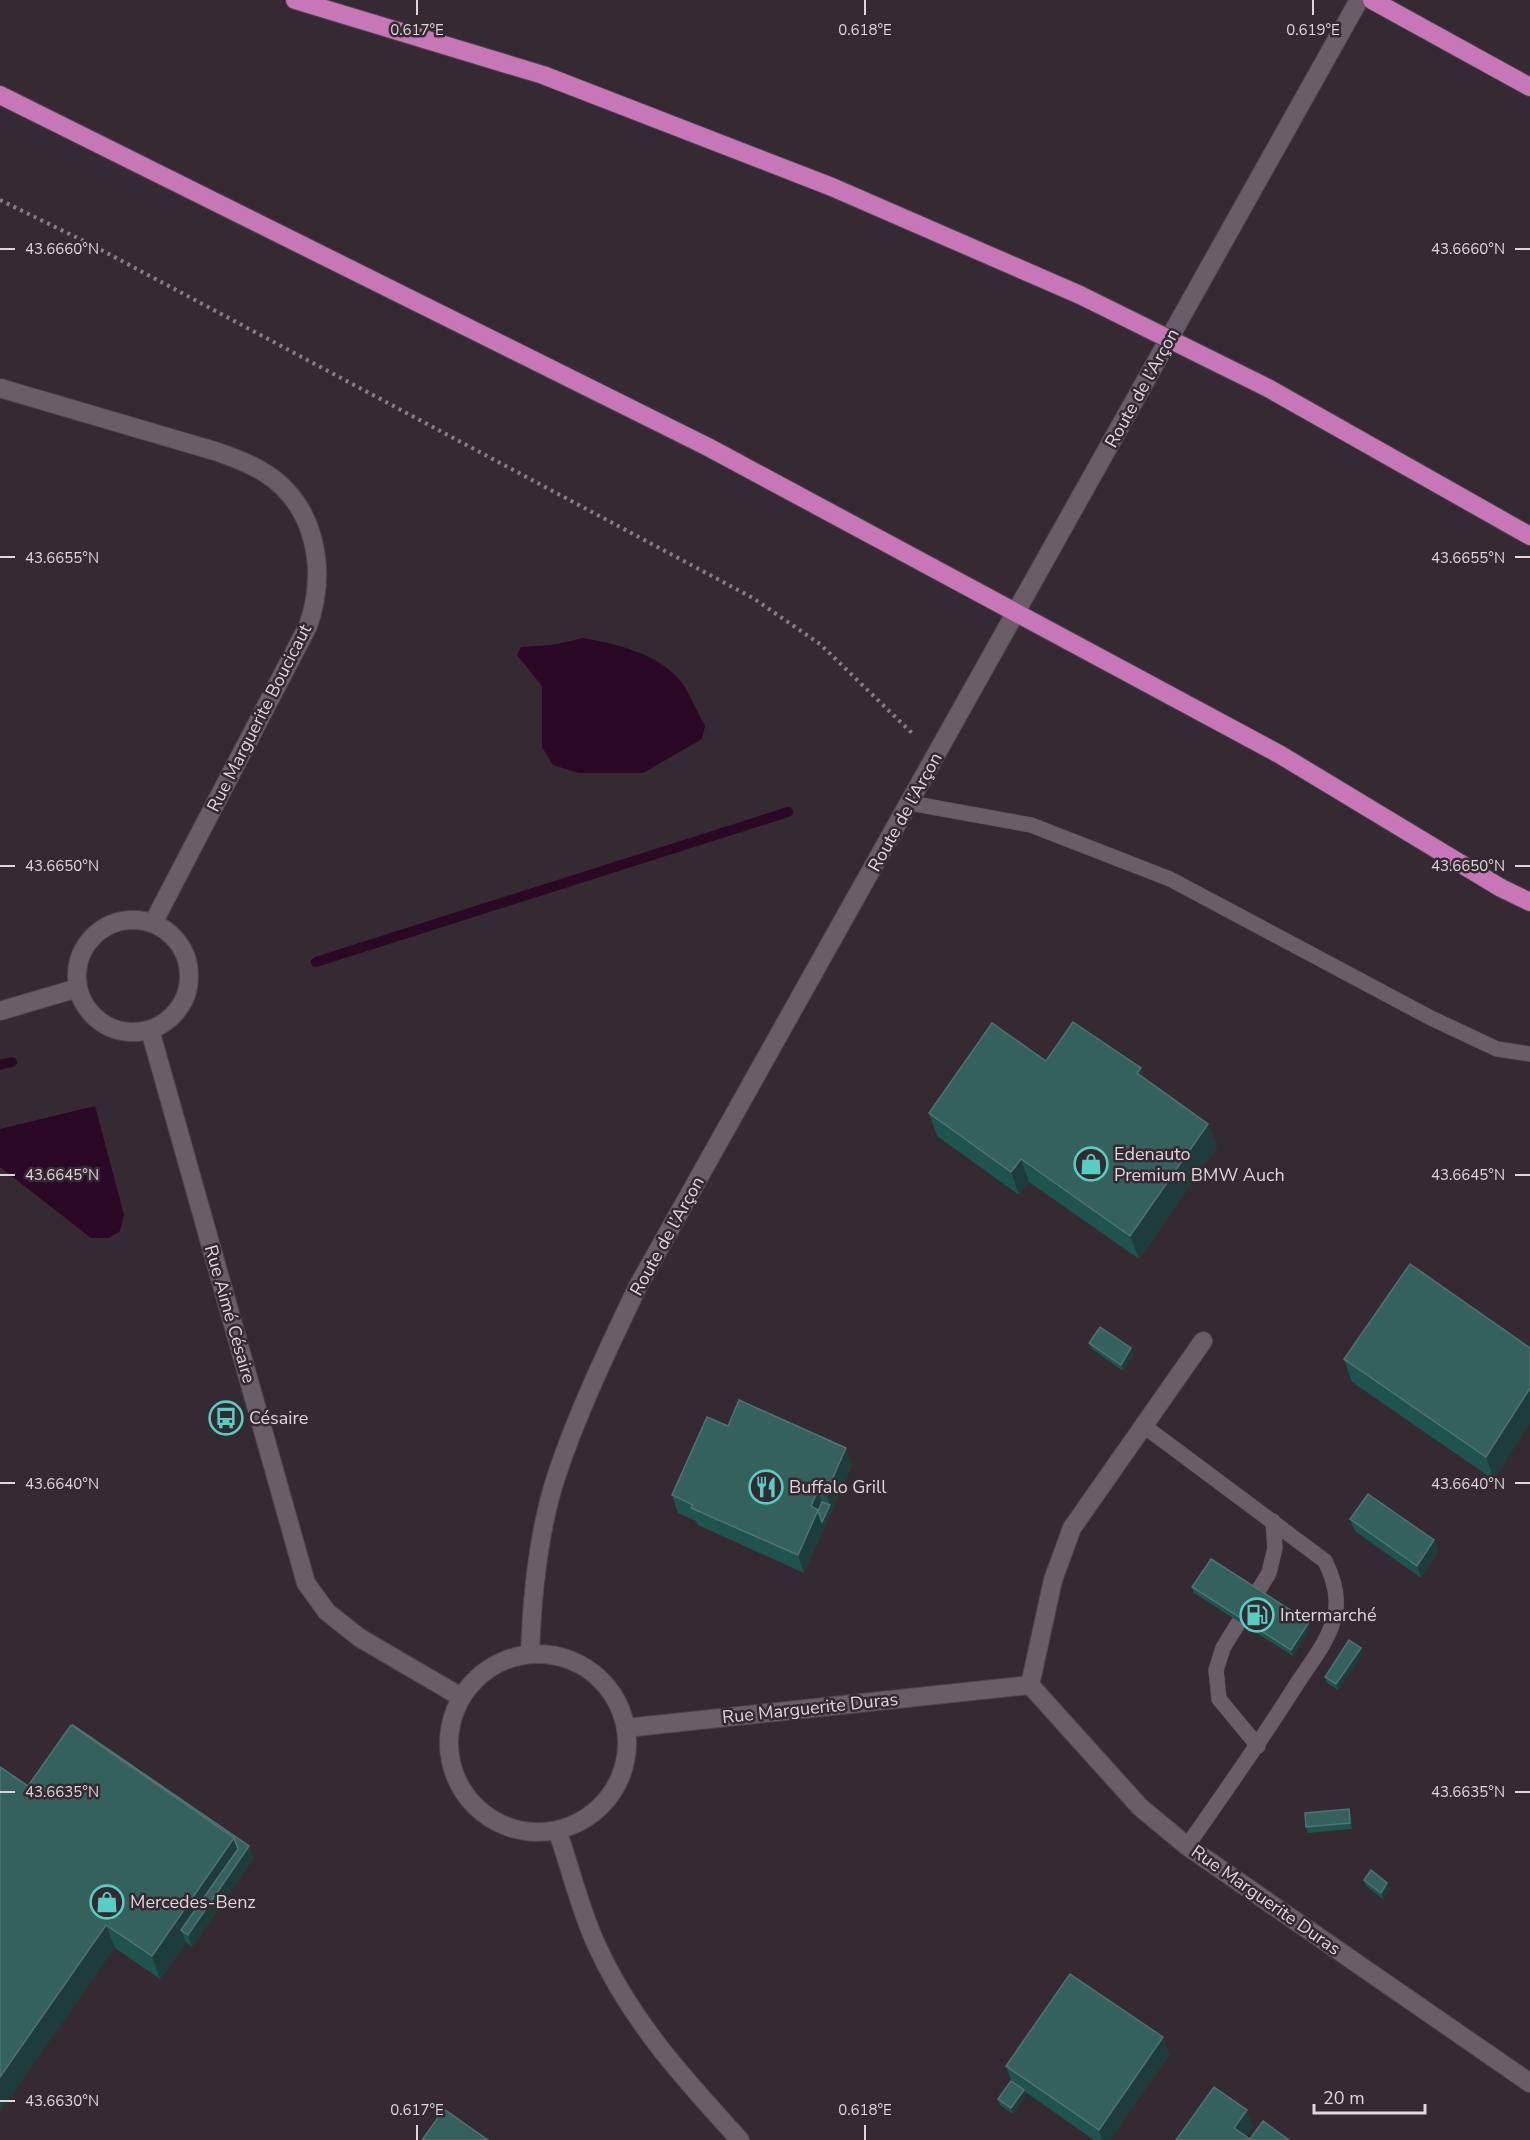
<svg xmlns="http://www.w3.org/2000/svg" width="1530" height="2140" font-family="'Nunito Sans',sans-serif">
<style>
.water{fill:#2b0825}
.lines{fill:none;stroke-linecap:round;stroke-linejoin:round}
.stream{stroke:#2b0825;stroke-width:10}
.lane-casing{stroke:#4e454c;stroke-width:16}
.street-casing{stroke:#4e454c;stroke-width:20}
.secondary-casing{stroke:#4e454c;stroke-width:20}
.highway-casing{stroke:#4e454c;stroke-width:20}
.path{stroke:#877d85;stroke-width:4;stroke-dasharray:3 4.5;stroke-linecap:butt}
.lane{stroke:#6b5d68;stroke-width:15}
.street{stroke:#6b5d68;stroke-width:18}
.secondary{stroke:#6b5d68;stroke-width:18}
.highway{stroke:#c777b8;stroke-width:18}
.highway-bridge-casing{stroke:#4e454c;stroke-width:20;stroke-linecap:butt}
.highway-bridge{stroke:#c777b8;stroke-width:18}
.wall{fill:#1f534f}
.shaded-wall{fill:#1f3c3d}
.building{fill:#34615e;stroke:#4e7372;stroke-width:1.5}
.ticks{fill:none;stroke:#ded6dc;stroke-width:2}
.labels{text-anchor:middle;stroke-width:5;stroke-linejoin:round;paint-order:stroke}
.street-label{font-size:18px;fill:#ded6dc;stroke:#352932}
.poi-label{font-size:18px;fill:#ded6dc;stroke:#352932;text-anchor:start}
.ticks-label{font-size:15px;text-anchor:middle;fill:#ded6dc;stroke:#352932;stroke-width:5;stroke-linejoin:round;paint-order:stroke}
</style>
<rect width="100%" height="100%" fill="#352932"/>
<!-- water -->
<path class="water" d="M583,638C616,644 653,652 677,677C689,690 696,711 705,726L702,739L643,773H579L553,765L542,747V686L517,655L521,647L552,645Z
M95,1106L124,1215L120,1231L109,1238H91L0,1167V1129Z"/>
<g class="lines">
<!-- stream -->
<path class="stream" d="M316,962L788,812
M0,1065L12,1062"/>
<defs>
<path id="lane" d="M910,803L1031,825L1170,879L1431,1018L1497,1049L1530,1054
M1144,1426L1325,1561C1333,1577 1339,1596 1335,1614C1330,1639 1312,1661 1298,1682C1263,1738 1225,1792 1187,1846
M1258,1746L1219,1699L1216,1670L1223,1648L1269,1573L1275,1548L1273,1521"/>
<path id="street" d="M0,388L218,452C234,458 250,463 265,473C317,506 327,572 308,626L153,923
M77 976a56 56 0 1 1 112 0a56 56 0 1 1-112 0Z
M0,1011L78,988
M150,1030L306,1583L327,1612L360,1638L461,1697
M1030,1685L1053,1580L1072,1528L1203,1341
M626,1728L1030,1685L1140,1807L1187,1846L1530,2083"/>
<path id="secondary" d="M449 1743a89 89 0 1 1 178 0a89 89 0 1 1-178 0Z
M530,1654C532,1595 538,1533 556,1477C578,1411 608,1349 638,1286L1359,0
M557,1830C570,1866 581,1913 597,1946C631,2021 685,2080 740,2140"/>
<path id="highway" d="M295,0L543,75L832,187L1080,295
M1372,0L1530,87
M0,95L708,447L1279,754L1501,888L1530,902
M1268,388L1530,536"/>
</defs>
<!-- lane casing -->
<use href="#lane" class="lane-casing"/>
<!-- street casing -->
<use href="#street" class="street-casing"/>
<!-- secondary casing -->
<use href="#secondary" class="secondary-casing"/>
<!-- highway casing -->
<use href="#highway" class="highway-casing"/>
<!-- path -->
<path class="path" d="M0,200L92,245L753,598L820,644L914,735"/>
<!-- lane -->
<use href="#lane" class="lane"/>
<!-- street -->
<use href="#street" class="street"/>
<!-- secondary -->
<use href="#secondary" class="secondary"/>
<!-- highway -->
<use href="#highway" class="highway"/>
<defs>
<path id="highway-bridge" d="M1080,295L1268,388"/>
</defs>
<!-- highway-bridge casing -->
<use href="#highway-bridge" class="highway-bridge-casing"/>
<!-- highway-bridge -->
<use href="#highway-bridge" class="highway-bridge"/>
</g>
<!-- wall -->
<path class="wall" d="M1046,1061L1144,1079L1208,1124L1217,1147L1139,1259L1029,1182L1019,1195L937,1136L929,1113Z
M1089,1343L1131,1348L1133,1354L1123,1371L1092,1349Z
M1530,1348L1494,1480L1352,1382L1344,1359Z
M728,1426L846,1448L852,1466L804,1573L698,1525L696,1521L678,1513L672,1495Z
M1350,1519L1434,1540L1438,1552L1421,1578L1355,1531Z
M1192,1587L1311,1628L1293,1656L1194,1593Z
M1361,1648L1363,1654L1338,1690L1327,1683L1325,1677Z
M28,1786L254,1858L192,1947L186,1942L160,1979L115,1948Z
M1349,1809L1351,1815L1352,1829L1308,1833L1306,1827Z
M1364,1880L1387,1883L1390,1889L1383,1899L1366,1886Z
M1163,2037L1169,2055L1110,2140H1094L1024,2091L1026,2096L1013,2114L1000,2105L998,2099L1012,2082L1006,2066Z"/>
<!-- shaded-wall -->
<path class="shaded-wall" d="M1141,1068L1149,1091L1137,1073Z
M1208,1124L1217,1147L1139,1259L1130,1236Z
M1021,1159L1029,1182L1019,1195L1011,1172Z
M1131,1348L1133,1354L1123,1371L1121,1365Z
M1530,1388V1424L1494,1480L1486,1457Z
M846,1448L852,1466L804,1573L798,1555L811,1506L818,1490L824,1508L830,1505L826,1493Z
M1434,1540L1438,1552L1421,1578L1417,1566Z
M1309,1622L1311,1628L1293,1656L1291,1650Z
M1361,1648L1363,1654L1338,1690L1336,1684Z
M1349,1809L1351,1815L1352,1829L1350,1823Z
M234,1838L249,1846L254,1858L192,1947L188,1935L181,1930L186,1942L160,1979L152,1956Z
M1387,1883L1390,1889L1383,1899L1381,1893Z
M106,1925L115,1948L0,2112V2077Z
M1163,2037L1169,2055L1110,2140H1102L1099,2130Z
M1024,2090L1026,2096L1013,2114L1011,2108Z
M1247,2110L1253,2127L1244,2140L1234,2128Z"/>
<!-- building -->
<path class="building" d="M1073,1022L1141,1068L1137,1073L1208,1124L1130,1236L1021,1159L1011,1172L929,1113L992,1023L1046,1061Z
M1410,1264L1530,1348V1388L1486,1457L1344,1359Z
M1100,1327L1131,1348L1121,1365L1089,1343Z
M739,1400L846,1448L826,1493L818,1490L811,1506L818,1510L798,1555L691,1508L693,1505L672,1495L707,1417L728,1426Z
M1368,1494L1434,1540L1417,1566L1350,1519Z
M822,1502L830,1505L822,1522L818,1511Z
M1211,1559L1309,1622L1291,1650L1192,1587Z
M1349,1640L1361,1648L1336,1684L1325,1677Z
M71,1725L234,1838L152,1956L106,1925L0,2077V1767L28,1786Z
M73,1725L249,1846L188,1935L181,1930L238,1849L234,1838L73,1726Z
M1349,1809L1350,1823L1306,1827L1305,1813Z
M1371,1870L1387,1883L1381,1893L1364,1880Z
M1070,1974L1163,2037L1099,2130L1006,2066Z
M1011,2081L1024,2090L1011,2108L998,2099Z
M1214,2087L1247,2110L1234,2128L1250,2139L1263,2121L1289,2140H1176Z
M444,2109L488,2140H422Z"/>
<!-- ticks -->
<path class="ticks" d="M417,0V15M865,0V15M1313,0V15M0,249H15M1515,249H1530M0,557H15M1515,557H1530M0,866H15M1515,866H1530M0,1175H15M1515,1175H1530M0,1483H15M1515,1483H1530M0,1792H15M1515,1792H1530M0,2101H15M417,2125V2140M865,2125V2140"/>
<!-- icons -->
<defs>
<symbol id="shop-ring" viewBox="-11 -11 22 22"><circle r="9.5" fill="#352932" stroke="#56cec3" stroke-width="1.5"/><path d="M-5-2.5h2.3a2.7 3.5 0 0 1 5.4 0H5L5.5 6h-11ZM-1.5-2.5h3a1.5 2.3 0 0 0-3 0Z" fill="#56cec3"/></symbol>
<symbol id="bus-ring" viewBox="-11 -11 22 22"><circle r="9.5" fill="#352932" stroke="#56cec3" stroke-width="1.5"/><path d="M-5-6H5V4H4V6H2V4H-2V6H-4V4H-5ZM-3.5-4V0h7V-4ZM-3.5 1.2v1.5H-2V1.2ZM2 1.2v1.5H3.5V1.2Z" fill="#56cec3"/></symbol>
<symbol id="restaurant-ring" viewBox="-11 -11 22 22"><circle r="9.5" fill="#352932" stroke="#56cec3" stroke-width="1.5"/><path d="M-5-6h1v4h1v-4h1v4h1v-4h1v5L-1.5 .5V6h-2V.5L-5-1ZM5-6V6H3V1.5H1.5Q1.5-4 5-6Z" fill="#56cec3"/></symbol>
<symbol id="fuel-ring" viewBox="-11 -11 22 22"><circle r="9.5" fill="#352932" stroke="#56cec3" stroke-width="1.5"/><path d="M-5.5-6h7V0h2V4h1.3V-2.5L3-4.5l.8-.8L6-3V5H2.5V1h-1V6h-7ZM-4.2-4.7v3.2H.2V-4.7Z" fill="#56cec3"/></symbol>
</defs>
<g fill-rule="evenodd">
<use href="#shop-ring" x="1072" y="1145" width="38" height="38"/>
<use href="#bus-ring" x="207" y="1399" width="38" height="38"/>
<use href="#restaurant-ring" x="747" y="1468" width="38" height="38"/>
<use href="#fuel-ring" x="1238" y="1596" width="38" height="38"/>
<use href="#shop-ring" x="88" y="1883" width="38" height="38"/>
</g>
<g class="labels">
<!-- street labels -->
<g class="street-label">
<text transform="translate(1142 388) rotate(-61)" y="6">Route de l’Arçon</text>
<text transform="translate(259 718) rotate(-63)" y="6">Rue Marguerite Boucicaut</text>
<text transform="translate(905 812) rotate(-61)" y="6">Route de l’Arçon</text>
<text transform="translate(667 1236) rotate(-61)" y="6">Route de l’Arçon</text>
<text transform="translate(230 1314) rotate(74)" y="6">Rue Aimé Césaire</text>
<text transform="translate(810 1708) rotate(-6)" y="6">Rue Marguerite Duras</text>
<text transform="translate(1266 1900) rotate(35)" y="6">Rue Marguerite Duras</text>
</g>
<!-- poi labels -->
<g class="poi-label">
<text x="1114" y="1160">Edenauto<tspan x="1114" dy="21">Premium BMW Auch</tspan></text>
<text x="249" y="1424">Césaire</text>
<text x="789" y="1493">Buffalo Grill</text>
<text x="1280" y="1621">Intermarché</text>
<text x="130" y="1908">Mercedes-Benz</text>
</g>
</g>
<g class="ticks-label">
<text x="417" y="35">0.617°E</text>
<text x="865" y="35">0.618°E</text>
<text x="1313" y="35">0.619°E</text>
<text x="62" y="254">43.6660°N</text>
<text x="1468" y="254">43.6660°N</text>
<text x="62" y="563">43.6655°N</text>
<text x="1468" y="563">43.6655°N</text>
<text x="62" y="871">43.6650°N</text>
<text x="1468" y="871">43.6650°N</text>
<text x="62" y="1180">43.6645°N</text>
<text x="1468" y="1180">43.6645°N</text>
<text x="62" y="1489">43.6640°N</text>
<text x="1468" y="1489">43.6640°N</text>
<text x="62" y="1797">43.6635°N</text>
<text x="1468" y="1797">43.6635°N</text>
<text x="62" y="2106">43.6630°N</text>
<text x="417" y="2115">0.617°E</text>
<text x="865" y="2115">0.618°E</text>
</g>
<!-- scale -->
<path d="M1314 2104v9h111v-9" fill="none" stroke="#ded6dc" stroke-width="3"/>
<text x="1323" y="2104" font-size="18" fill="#ded6dc" stroke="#352932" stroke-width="4.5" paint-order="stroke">20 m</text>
</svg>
